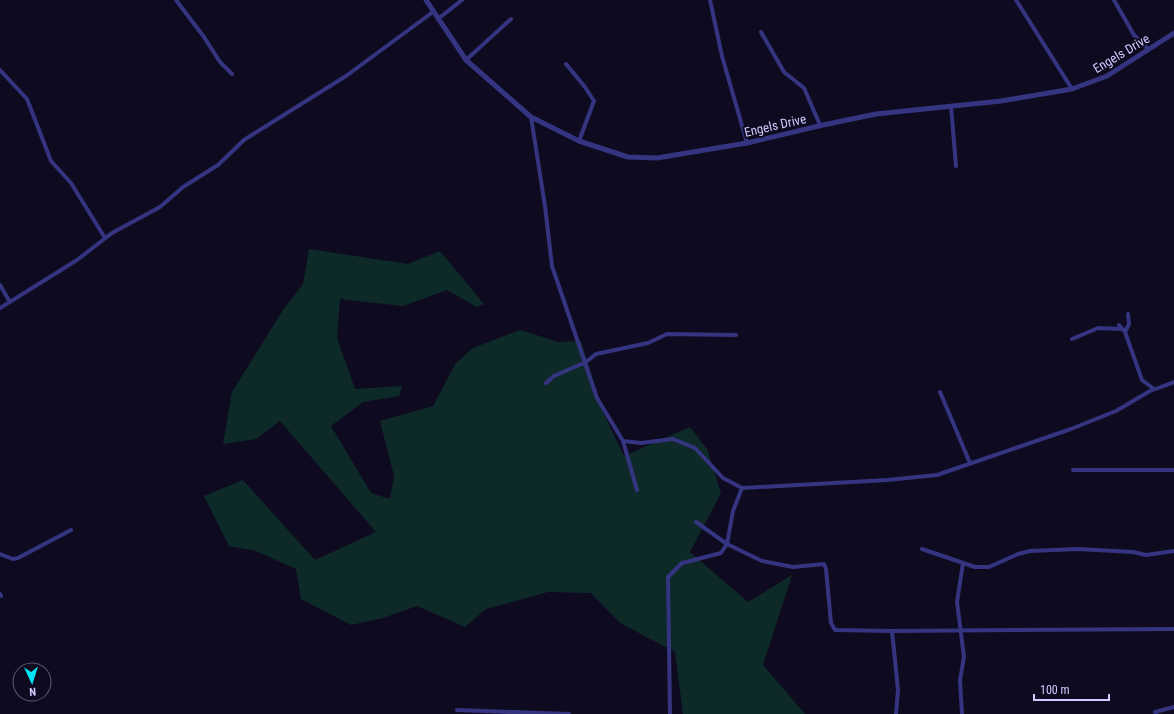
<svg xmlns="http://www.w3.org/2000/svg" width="1174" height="714" font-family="'Roboto Condensed',sans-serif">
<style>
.green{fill:#0e2a28}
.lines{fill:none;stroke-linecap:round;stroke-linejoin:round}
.minor{stroke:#353481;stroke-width:4}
.tertiary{stroke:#353481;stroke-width:5}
.labels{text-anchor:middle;stroke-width:4;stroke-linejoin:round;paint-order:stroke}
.street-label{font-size:13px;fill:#cfcaff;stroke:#0e0b20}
</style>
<rect width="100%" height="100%" fill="#0e0b20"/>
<!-- green -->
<path class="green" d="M309,249L408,264L440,251L484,304L477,307L447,290L403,306L340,299L337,338L355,389L402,386L399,396L363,402L331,426L371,493L390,499L394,476L380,421L433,406L456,363L473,348L520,330L559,342L581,341L603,412L624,456L690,427L707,449L721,493L690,552L748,602L792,575L763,665L805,714H683L675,652L620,623L591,593L548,592L486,609L465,627L417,606L383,618L351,625L301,599L296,569L256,551L229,546L204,496L243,480L315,560L376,532L280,421L256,439L223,444L232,392L283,310L303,284Z"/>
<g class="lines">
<!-- minor -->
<path class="minor" d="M176,0L204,37L220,62L232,74
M710,0L722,56L747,143
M1016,0L1072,89
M1114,0L1134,35L1148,49
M438,19L462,0
M761,32L784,72L804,88L820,125
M466,60L511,19
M566,64L585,87L594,101L579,141
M0,70L27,99L51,161L71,183L105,238
M951,106L956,166
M531,117L545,206L552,266L597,398L623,441L641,443L673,439L695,448L723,478L742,488
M0,285L10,302
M0,308L77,260L112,233L160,207L183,187L218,165L244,140L346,76L433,12
M1119,325L1125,332L1142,380L1154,389
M1125,332L1129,324L1128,314
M1072,339L1098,328L1121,329
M546,383L554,376L586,362L596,354L648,343L667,334L736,335
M940,392L970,463
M623,441L637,490
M1073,470H1174
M696,522L727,544L762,561L793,567L824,564L826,569L831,623L835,630L892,631L1174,629
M922,549L975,567H989L1018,554L1030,551L1078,549L1133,552L1146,555L1174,551
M0,554L13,559L18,558L71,530
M0,594L1,596
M892,631L898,690L896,714
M457,710L569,714
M670,714L668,577L682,563L721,553L727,544L733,511L742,488L887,480L937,475L1071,429L1116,411L1150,391L1174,382
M962,714L960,680L964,657L957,602L963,563
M1156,714L1155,712L1174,707"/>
<!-- tertiary -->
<path class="tertiary" d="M426,0L466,60L531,117L579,141L628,157L657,158L747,143L823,125L876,114L1001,101L1072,89L1107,76L1174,33"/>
</g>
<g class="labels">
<!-- street labels -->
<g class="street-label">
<text transform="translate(1121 53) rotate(-31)" y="5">Engels Drive</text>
<text transform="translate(775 125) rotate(-13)" y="5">Engels Drive</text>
</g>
</g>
<!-- north arrow -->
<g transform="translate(32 682) rotate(176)"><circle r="19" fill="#0e0b20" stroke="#5b5779"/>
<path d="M0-3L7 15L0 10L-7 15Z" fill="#00e4f5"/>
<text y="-6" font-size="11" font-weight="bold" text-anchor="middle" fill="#cfcaff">N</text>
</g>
<!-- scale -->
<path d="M1034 694v6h75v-6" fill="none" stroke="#cfcaff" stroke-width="2"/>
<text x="1040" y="694" font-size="12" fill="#cfcaff" stroke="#0e0b20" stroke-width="3" paint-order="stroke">100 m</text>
</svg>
